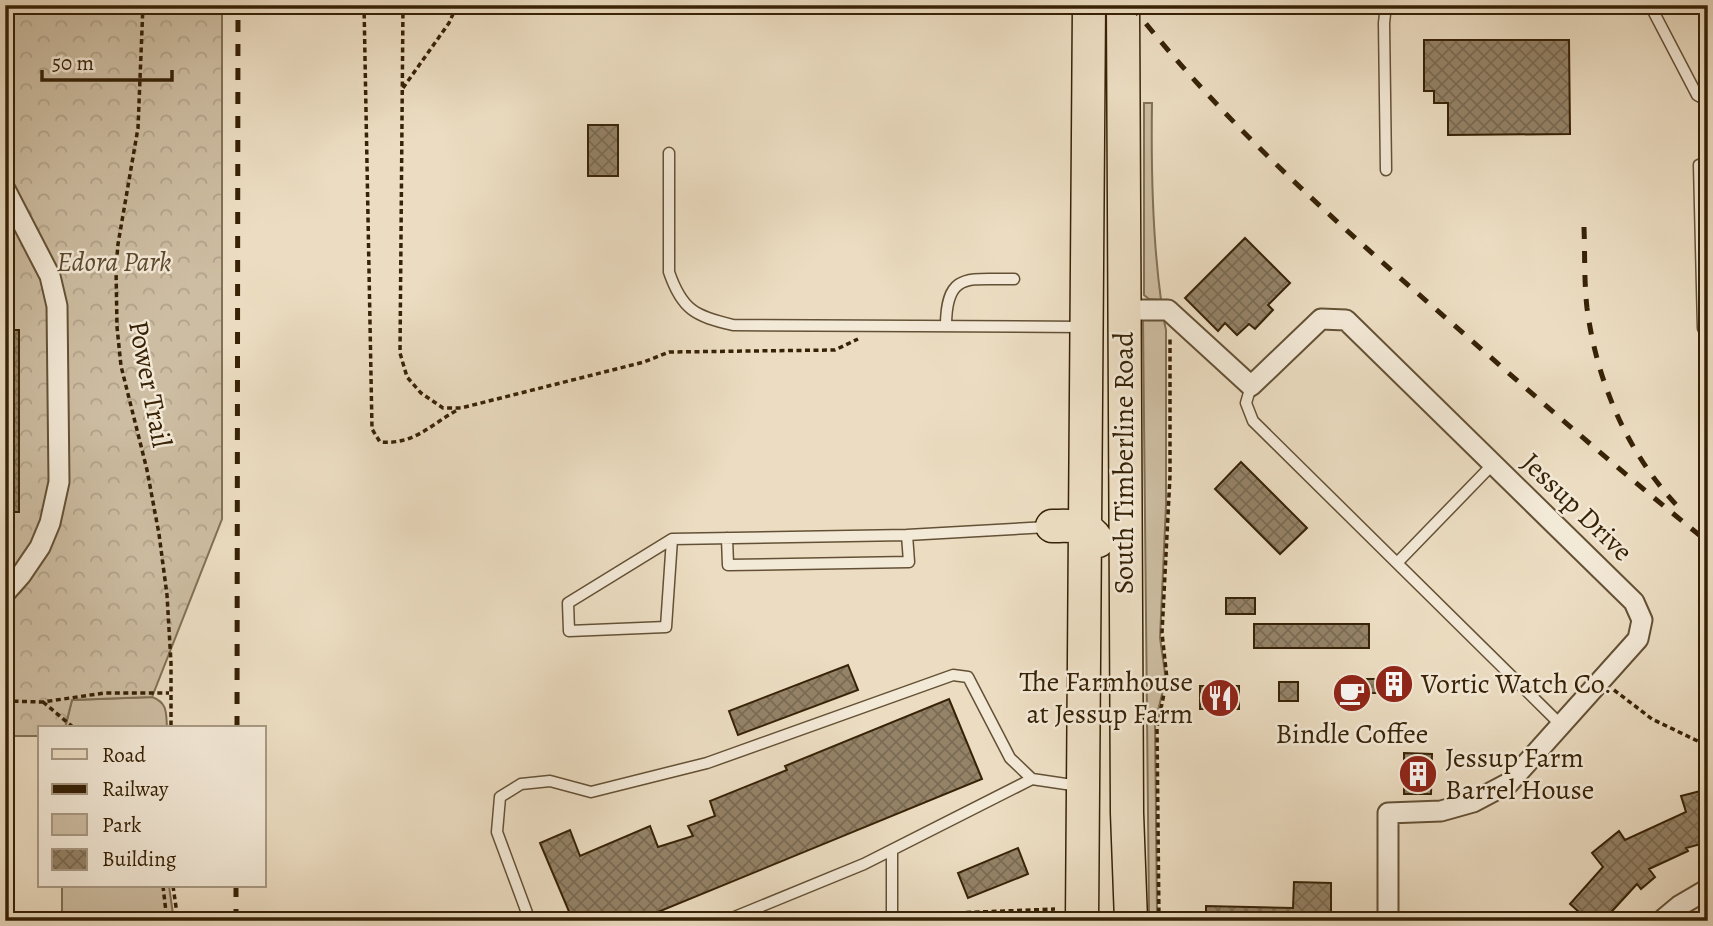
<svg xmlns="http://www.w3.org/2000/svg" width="1713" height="926" font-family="Alegreya,serif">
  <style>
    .green { fill: #cdbda2; stroke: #827054; stroke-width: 2 }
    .forest { fill: url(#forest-crowns); stroke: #827054; stroke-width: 2 }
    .building { fill: url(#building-cross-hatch); stroke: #372206; stroke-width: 2 }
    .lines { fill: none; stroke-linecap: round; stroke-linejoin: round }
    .service-casing { stroke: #645135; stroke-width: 13 }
    .minor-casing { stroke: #645135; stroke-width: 23 }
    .primary-casing { stroke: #372206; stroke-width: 35 }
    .path { stroke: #372206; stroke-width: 3.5; stroke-dasharray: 5 3.5; stroke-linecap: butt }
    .service { stroke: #f3e9d7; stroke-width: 10 }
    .minor { stroke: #f3e9d7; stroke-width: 19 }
    .primary { stroke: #ecddc2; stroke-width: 32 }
    .rail { stroke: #372206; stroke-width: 5; stroke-dasharray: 12 12; stroke-linecap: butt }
    .labels { text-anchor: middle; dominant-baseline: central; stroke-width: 5; stroke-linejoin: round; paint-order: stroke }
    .park-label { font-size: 28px; font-style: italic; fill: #5c492d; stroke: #f3e9d7 }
    .street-label { font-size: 28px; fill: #372206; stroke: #f3e9d7 }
    .poi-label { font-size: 28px; fill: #372206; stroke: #f3e9d7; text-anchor: start }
  </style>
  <defs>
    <pattern id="forest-crowns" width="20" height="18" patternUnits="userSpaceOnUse" patternTransform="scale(1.75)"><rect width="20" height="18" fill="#cdbda2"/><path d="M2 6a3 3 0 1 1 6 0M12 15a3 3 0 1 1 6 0" fill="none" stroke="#b1a28a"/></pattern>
    <pattern id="building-cross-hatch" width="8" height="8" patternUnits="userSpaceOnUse" patternTransform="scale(1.75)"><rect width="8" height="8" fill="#958368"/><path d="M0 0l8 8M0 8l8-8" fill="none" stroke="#7a6b54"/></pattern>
  </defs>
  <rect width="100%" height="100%" fill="#ecddc2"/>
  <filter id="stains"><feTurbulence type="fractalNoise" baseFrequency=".00286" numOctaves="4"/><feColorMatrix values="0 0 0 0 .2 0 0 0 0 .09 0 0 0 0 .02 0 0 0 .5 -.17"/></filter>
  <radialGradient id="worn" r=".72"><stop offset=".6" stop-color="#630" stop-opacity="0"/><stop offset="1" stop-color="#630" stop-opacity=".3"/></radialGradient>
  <path class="green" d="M1144 103H1152C1151 169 1152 234 1161 300L1149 299 1144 295Z
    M1163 316 1166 330V505L1160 638 1165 673 1164 686 1155 723 1157 912H1149L1143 320 1147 317Z
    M152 697C168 703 166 713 167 728H65L72 700Z
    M62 886H169L174 921H62Z"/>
  <path class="forest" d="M5 5H222V519L152 697 72 700 65 728H40V736H5Z"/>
  <path class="building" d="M1424 40H1569L1570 134 1448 135V103H1434V91H1424Z
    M588 125H618V176H588Z
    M1245 238 1290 283 1268 305 1273 310 1255 329 1249 324 1237 335 1225 323 1218 331 1185 298Z
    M5 330H19V512H5Z
    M1241 462 1307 528 1280 554 1215 489Z
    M1226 598H1255V614H1226Z
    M1254 624H1369V648H1254Z
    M848 665 858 690 738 735 729 711Z
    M1386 675H1404L1403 693H1364V707H1339V679H1386Z
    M1279 682H1298V701H1279Z
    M1200 686H1239V709H1200Z
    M949 699 982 779 636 921H573L540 843 570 830 580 856 650 826 658 847 693 836 688 826 715 816 710 801 787 770 785 766Z
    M1404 753 1432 754 1431 794H1404Z
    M1708 789V842L1686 848 1688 851 1649 869 1655 877 1641 889 1637 884 1603 921H1589L1570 904 1603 867 1592 853 1619 831 1625 840 1686 812 1681 796Z
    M1018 848 1028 874 968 898 958 873Z
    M1294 882 1331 883V921H1206V906L1293 908Z"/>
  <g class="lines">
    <g class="service-casing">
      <path id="service" d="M1386 5 1384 23 1386 170
        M1650 5 1697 95 1708 101
        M1705 5 1708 11
        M669 153V272C682 310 695 316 733 325L1084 327
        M1708 161 1699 165 1703 328 1708 337
        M946 326C946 270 970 280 1014 279
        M1251 386 1246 403 1253 421 1561 725
        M727 538 728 565 909 562 907 535
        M672 539 666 627 569 631 568 603 672 539 907 535 1048 527
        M1397 563 1493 464
        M530 921 497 832 500 797 521 784 550 781 591 792 707 763 953 675 968 677 1010 758 1032 779 1079 786
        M725 921 864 864 1032 779
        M892 921V850"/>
    </g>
    <g class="minor-casing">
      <path id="minor" d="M5 189 50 276 57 306 59 482 50 523 40 547 21 575 5 593
        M1123 310H1168L1251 386 1321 319 1346 320 1634 602 1642 620 1638 639 1509 783 1473 802 1441 811 1388 813V921
        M1661 921 1679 906 1708 889"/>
    </g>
    <g class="primary-casing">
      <path id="primary" d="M1123 5 1127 813 1131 921
        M1052 526C1071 526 1087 523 1098 541
        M1082 921 1089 5"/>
    </g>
    <path class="path" d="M143 5 138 128 118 244 116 268 117 327 121 366 147 470 159 534 167 595 171 663V728
      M364 5 372 429 380 442C415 445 431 424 459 409
      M403 5 400 353 407 377 421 393 443 408H461L644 362 669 352 835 350 858 339
      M403 88 449 23 457 5
      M1614 690 1652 719 1708 746
      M5 701 43 702 104 693H169
      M43 702 74 728
      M163 886 167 921
      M173 886 178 921
      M917 921 929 914 1055 909
      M1159 921 1157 728 1167 679 1162 633 1170 476V337"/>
    <use href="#service" class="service"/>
    <use href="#minor" class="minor"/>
    <use href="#primary" class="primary"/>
    <path class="rail" d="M1131 5C1225 125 1340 226 1454 325 1538 399 1621 472 1708 542
      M1584 227C1585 254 1584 281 1587 308 1597 384 1629 457 1683 512
      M237 728 238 5
      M236 921V886"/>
  </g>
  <defs>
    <g id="building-disc" transform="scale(2.0125)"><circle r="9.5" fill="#8f2418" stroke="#f3e9d7"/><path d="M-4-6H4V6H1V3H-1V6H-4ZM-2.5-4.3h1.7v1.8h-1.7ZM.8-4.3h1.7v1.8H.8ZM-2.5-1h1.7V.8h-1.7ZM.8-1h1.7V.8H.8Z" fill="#fff"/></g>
    <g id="cafe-disc" transform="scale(2.0125)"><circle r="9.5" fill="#8f2418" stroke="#f3e9d7"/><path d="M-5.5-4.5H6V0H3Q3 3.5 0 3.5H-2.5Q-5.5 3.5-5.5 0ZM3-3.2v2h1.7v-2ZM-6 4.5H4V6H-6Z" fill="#fff"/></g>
    <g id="restaurant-disc" transform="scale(2.0125)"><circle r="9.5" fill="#8f2418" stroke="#f3e9d7"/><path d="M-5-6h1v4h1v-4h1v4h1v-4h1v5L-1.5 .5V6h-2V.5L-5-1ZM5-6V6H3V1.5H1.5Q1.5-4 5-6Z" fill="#fff"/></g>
  </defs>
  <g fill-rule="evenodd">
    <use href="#building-disc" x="1394" y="684"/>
    <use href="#cafe-disc" x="1352" y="693"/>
    <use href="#restaurant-disc" x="1220" y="698"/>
    <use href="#building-disc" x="1418" y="774"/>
  </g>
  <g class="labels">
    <g class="park-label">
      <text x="114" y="262">Edora Park</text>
    </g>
    <g class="street-label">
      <text transform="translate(150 384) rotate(79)">Power Trail</text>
      <text transform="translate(1124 463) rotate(-90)">South Timberline Road</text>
      <text transform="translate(1577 507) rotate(44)">Jessup Drive</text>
    </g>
    <g class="poi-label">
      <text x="1193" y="682" text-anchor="end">The Farmhouse<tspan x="1193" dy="32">at Jessup Farm</tspan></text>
      <text x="1421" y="684">Vortic Watch Co.</text>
      <text x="1352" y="734" text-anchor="middle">Bindle Coffee</text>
      <text x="1445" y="758">Jessup Farm<tspan x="1445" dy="32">Barrel House</tspan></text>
    </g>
  </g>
  <rect width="1713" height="926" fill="none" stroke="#ecddc2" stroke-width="28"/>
  <rect x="7" y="7" width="1699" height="912" fill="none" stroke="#372206" stroke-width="3.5"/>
  <rect x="14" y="14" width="1685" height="898" fill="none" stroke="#372206" stroke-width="2"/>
  <rect x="38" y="726" width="228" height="161" fill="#f3e9d7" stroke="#a89983" stroke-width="2"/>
  <rect x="52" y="749" width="35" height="10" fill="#ecddc2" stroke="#a89983" stroke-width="2"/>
  <text x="102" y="762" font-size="21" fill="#372206">Road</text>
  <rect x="52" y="784" width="35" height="10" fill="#372206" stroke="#a89983" stroke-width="2"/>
  <text x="102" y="796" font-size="21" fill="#372206">Railway</text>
  <rect x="52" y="814" width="35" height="21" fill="#cdbda2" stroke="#a89983" stroke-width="2"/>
  <text x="102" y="832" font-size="21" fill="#372206">Park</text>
  <rect x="52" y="849" width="35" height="21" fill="url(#building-cross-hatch)" stroke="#a89983" stroke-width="2"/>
  <text x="102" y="866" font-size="21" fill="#372206">Building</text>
  <path d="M42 70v10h130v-10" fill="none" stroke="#372206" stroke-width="3.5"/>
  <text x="52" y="70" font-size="21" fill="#372206" stroke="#f3e9d7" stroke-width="5" paint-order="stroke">50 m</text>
  <rect width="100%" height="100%" filter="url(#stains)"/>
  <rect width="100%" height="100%" fill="url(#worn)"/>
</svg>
